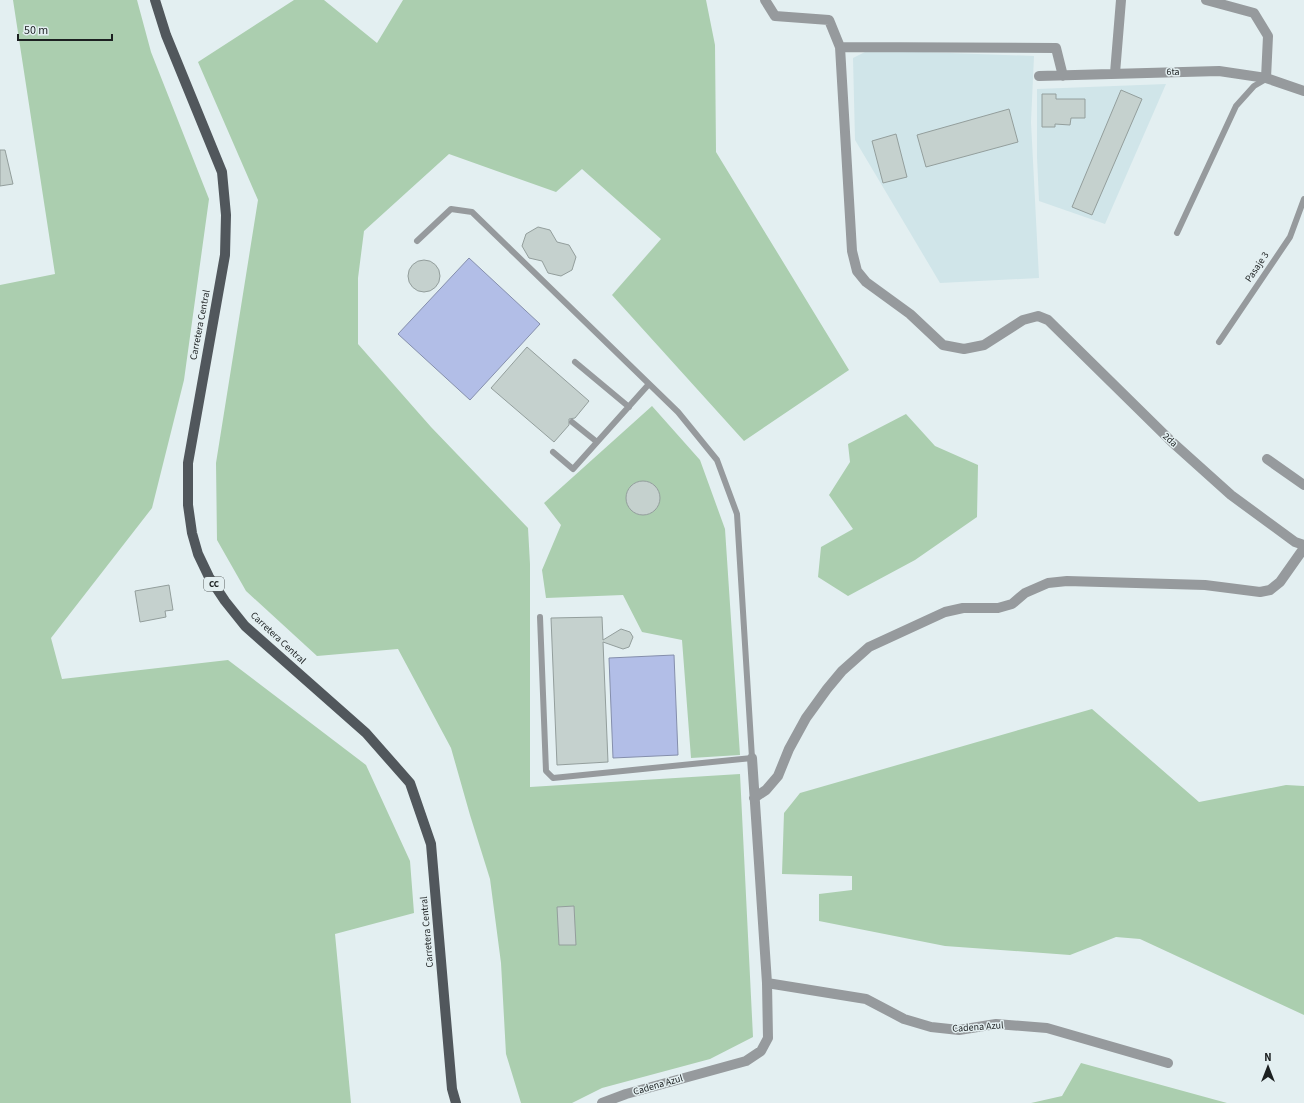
<svg xmlns="http://www.w3.org/2000/svg" width="1304" height="1103" font-family="'Source Sans 3',sans-serif">
  <style>
    .built { fill: #d0e5e9 }
    .green { fill: #abceaf }
    .water { fill: #b2bee7; stroke: #858fac }
    .building { fill: #c5d1ce; stroke: #939e9c }
    .lines { fill: none; stroke-linecap: round; stroke-linejoin: round }
    .service { stroke: #969a9d; stroke-width: 6 }
    .minor { stroke: #969a9d; stroke-width: 10 }
    .primary { stroke: #51575c; stroke-width: 10 }
    .labels { text-anchor: middle; dominant-baseline: central; stroke-width: 3; stroke-linejoin: round; paint-order: stroke }
    .shield { fill: #e3eff1; stroke: #585e5f; stroke-width: 1 }
    .shield-label { font-size: 9px; font-weight: bold; fill: #1c2021 }
    .street-label { font-size: 10px; fill: #1c2021; stroke: #e3eff1 }
  </style>
  <rect width="100%" height="100%" fill="#e3eff1"/>
  <path class="built" d="M869 50 1034 56 1031 122 1039 278 940 283 855 140 853 58Z
    M1166 84 1105 224 1039 201 1037 157V89Z"/>
  <path class="green" d="M13 0H137L151 52 209 199 184 380 152 508 51 638 62 679 228 660 366 765 410 861 414 913 335 934 351 1103H0V285L55 274Z
    M294 0H324L377 43 403 0H706L715 45 716 152 849 370 744 441 612 295 661 239 582 169 556 192 449 154 364 231 358 278V344L431 427 528 528 530 564V787L740 774 753 1037 710 1059 602 1088 572 1103H521L506 1054 501 963 490 879 470 815 451 748 398 649 317 656 246 591 217 540 216 463 258 200 198 62Z
    M652 406 700 460 725 529 740 755 691 758 682 640 642 632 623 595 546 598 542 570 561 525 544 503Z
    M906 414 935 446 978 465 977 517 915 560 848 596 818 577 821 547 853 529 829 495 850 462 848 444Z
    M1092 709 1199 802 1286 785 1304 786V1015L1140 939 1116 937 1070 955 945 946 819 921V894L852 890V876L782 874 784 813 800 793Z
    M1081 1063 1227 1103H1031L1062 1096Z"/>
  <path class="water" d="M469 258 540 324 470 400 398 334Z
    M674 655 678 755 613 758 609 658Z"/>
  <path class="building" d="M1121 90 1142 99 1092 215 1072 207Z
    M1042 94H1056V99H1085V118H1071L1070 125 1055 124V127H1042Z
    M1009 109 1018 142 926 167 917 135Z
    M896 134 907 177 883 183 872 141Z
    M0 150H5L13 184 0 186Z
    M538 227 550 230 557 242 569 245 576 257 572 270 561 276 548 273 542 261 529 258 522 246 526 234Z
    M408 276a16 16 0 1 1 32 0a16 16 0 1 1-32 0Z
    M527 347 589 401 575 418 569 419V425L554 442 491 388Z
    M626 498a17 17 0 1 1 34 0a17 17 0 1 1-34 0Z
    M169 585 173 610 165 611 166 617 140 622 135 591Z
    M602 617 603 640 621 629 630 632 633 637 629 647 623 649 603 642 608 762 557 765 551 618Z
    M574 906 576 945H559L557 907Z"/>
  <g class="lines">
    <path class="service" d="M1177 233 1236 106 1254 86 1266 79
      M417 241 451 209 472 212 678 412 717 460 737 514 752 758 553 778 546 771 540 617
      M1219 342 1290 237 1304 199
      M575 362 629 407
      M572 422 597 442
      M553 452 573 469 649 384"/>
    <path class="minor" d="M765 0 775 16 829 20 840 47 852 251 857 271 866 282 910 314 943 345 964 349 984 345 1023 320 1038 316 1048 320 1172 442 1231 495 1295 542 1304 545
      M1206 0 1254 13 1268 36 1266 78
      M840 47 1056 48 1063 76
      M1115 73 1121 0
      M1039 76 1219 71 1266 78 1304 91
      M1267 459 1304 485
      M754 798 766 790 778 776 789 749 806 718 827 689 842 671 869 647 945 612 963 608H998L1012 604 1025 593 1048 583 1067 581 1205 585 1260 592 1270 590 1280 582 1304 548
      M767 983 866 999 904 1019 931 1027 959 1030 996 1024 1047 1028 1168 1063
      M602 1103 626 1094 746 1061 761 1051 768 1038 767 983 752 758"/>
    <path class="primary" d="M155 0 166 35 222 172 226 215 225 255 188 463V505L192 533 198 554 209 577 225 601 245 626 366 733 410 783 431 844 452 1089 456 1103"/>
  </g>
  <g class="labels">
    <rect class="shield" x="204" y="577" width="20" height="14" rx="3"/>
    <g class="shield-label">
      <text x="214" y="584">CC</text>
    </g>
    <g class="street-label">
      <text transform="translate(1173 72) rotate(-1)">6ta</text>
      <text transform="translate(1257 267) rotate(-56)">Pasaje 3</text>
      <text transform="translate(200 325) rotate(-79)">Carretera Central</text>
      <text transform="translate(1170 440) rotate(43)">2da</text>
      <text transform="translate(278 638) rotate(43)">Carretera Central</text>
      <text transform="translate(427 932) rotate(-95)">Carretera Central</text>
      <text transform="translate(978 1027) rotate(-4)">Cadena Azul</text>
      <text transform="translate(658 1085) rotate(-16)">Cadena Azul</text>
    </g>
  </g>
  <g transform="translate(1268 1067)" stroke="#e3eff1" stroke-width="3" paint-order="stroke">
  <path d="M0-3L7 15L0 10L-7 15Z" fill="#1c2021"/>
  <text y="-6" font-size="11" font-weight="bold" text-anchor="middle" fill="#1c2021">N</text>
  </g>
  <path d="M18 34v6h94v-6" fill="none" stroke="#1c2021" stroke-width="2"/>
  <text x="24" y="34" font-size="12" fill="#1c2021" stroke="#e3eff1" stroke-width="3" paint-order="stroke">50 m</text>
</svg>
